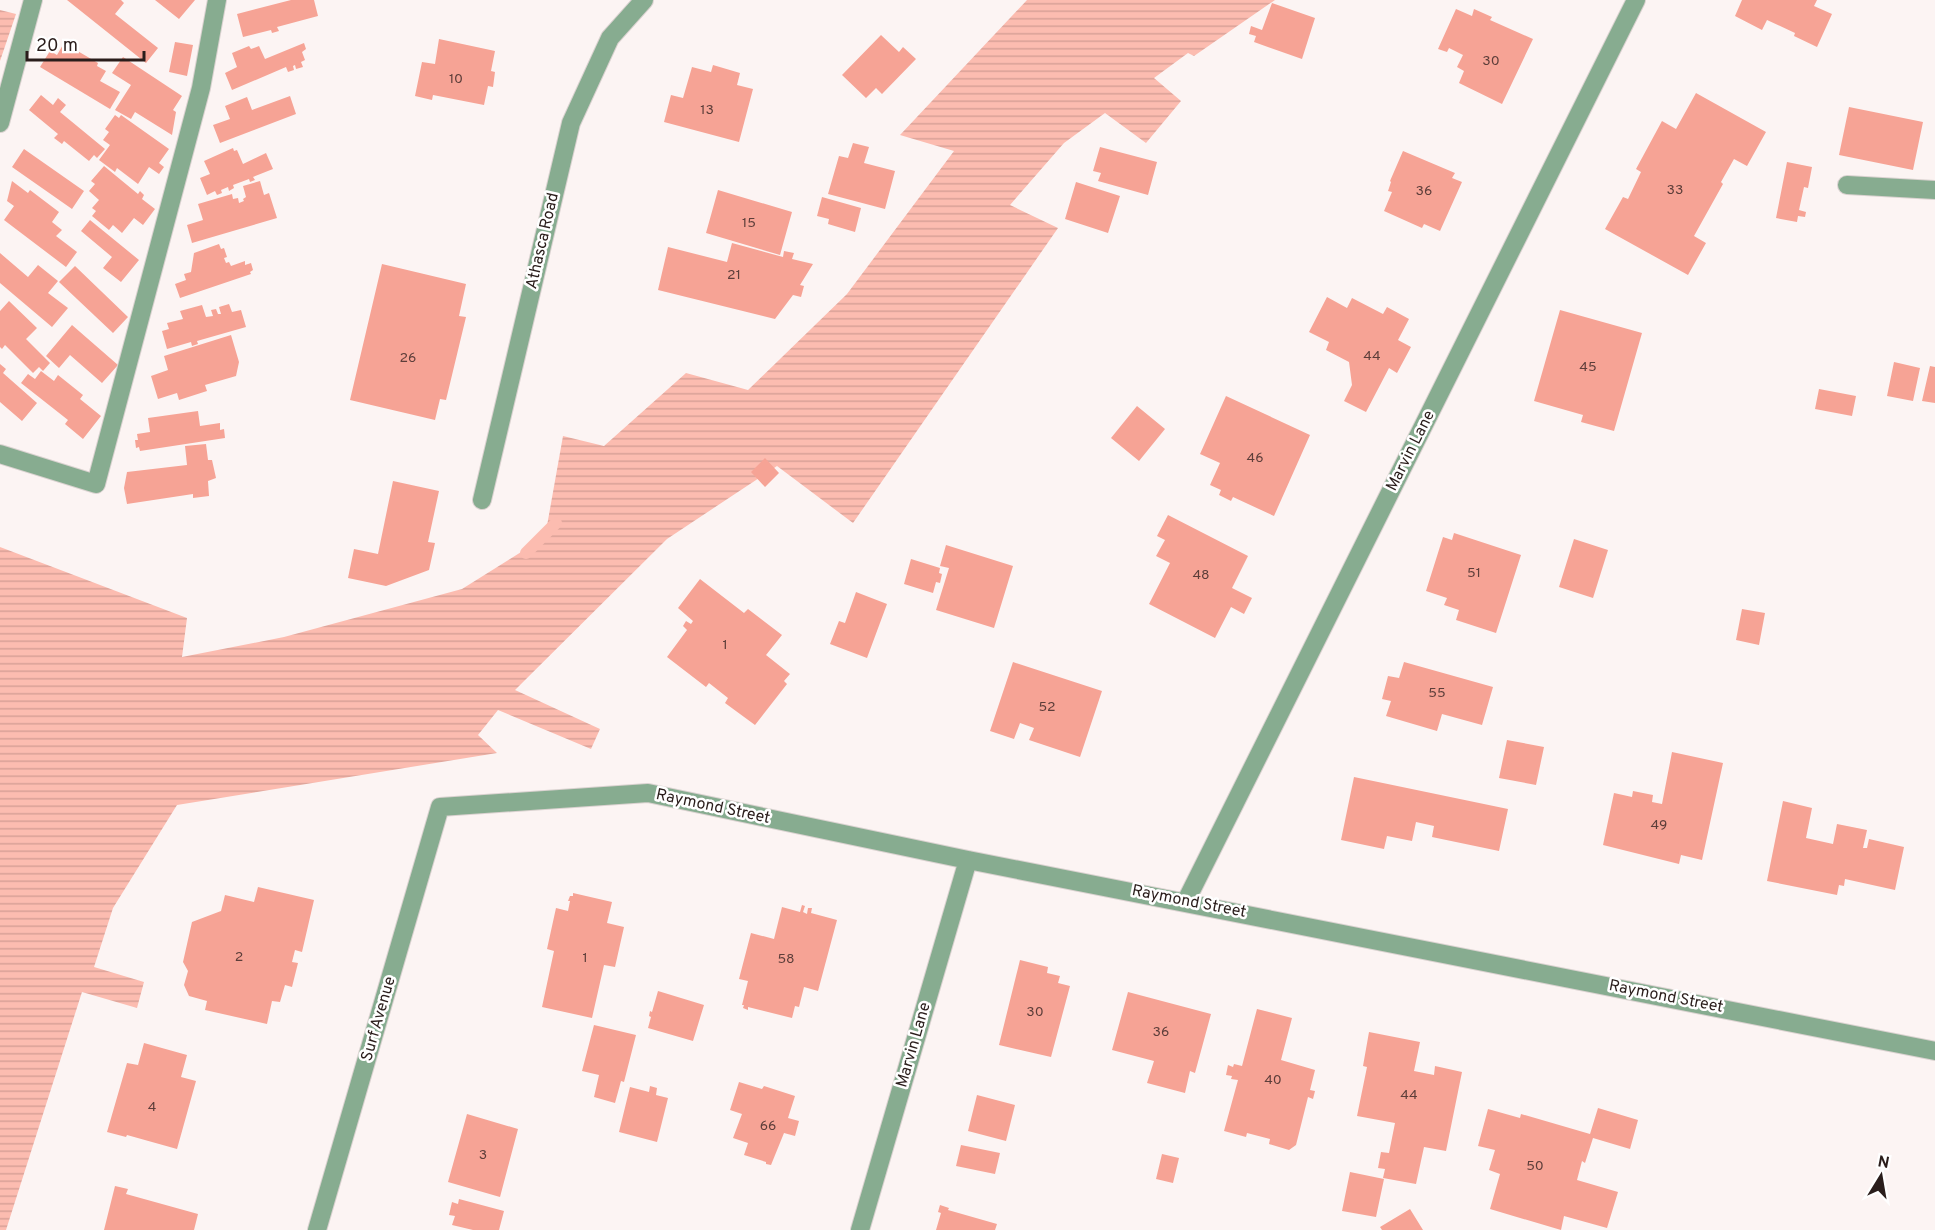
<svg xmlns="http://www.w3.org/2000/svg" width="1935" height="1230" font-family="Overpass,sans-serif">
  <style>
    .water { fill: url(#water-rules) }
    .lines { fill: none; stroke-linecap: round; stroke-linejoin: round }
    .stream { stroke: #fcbcb0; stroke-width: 12 }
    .building { fill: #f6a395 }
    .minor-casing { stroke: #dad2d0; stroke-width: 20 }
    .minor { stroke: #87ac90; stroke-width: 18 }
    .labels { text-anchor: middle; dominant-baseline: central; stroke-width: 5; stroke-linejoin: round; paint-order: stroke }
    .number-label { font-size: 14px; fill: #5d3e3a }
    .street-label { font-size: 16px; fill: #2a1d1b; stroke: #fff }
  </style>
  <defs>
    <pattern id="water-rules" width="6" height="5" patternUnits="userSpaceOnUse" patternTransform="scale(1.5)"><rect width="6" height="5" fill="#fcbcb0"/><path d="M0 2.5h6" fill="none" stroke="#d8a197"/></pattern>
  </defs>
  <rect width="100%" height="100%" fill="#fcf4f3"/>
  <path class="water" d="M1027 0H1275L1194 56 1188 53 1154 78 1181 101 1146 143 1105 113 1064 143 1010 205 1058 228 853 523 777 466 667 539 515 690 600 729 591 749 498 710 478 735 497 753 177 805 113 908 94 967 144 982 137 1008 82 992 6 1230H0V547L187 618 182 657 284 637 462 589 545 537 563 436 604 446 686 373 748 390 847 294 954 151 900 135Z
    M0 10 16 14 0 61Z"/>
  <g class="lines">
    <path class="stream" d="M526 553 556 523"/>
  </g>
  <path class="building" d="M67 0H121L124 3 115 14 158 48 146 63Z
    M155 0H195L179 19Z
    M291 0H314L318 16 277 27 279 31 272 33 271 30 243 37 237 14Z
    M1742 0H1817L1814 6 1832 14 1817 47 1794 36 1795 33 1767 20 1762 30 1735 16Z
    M1272 3 1315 18 1302 59 1254 42 1256 36 1249 34 1251 26 1262 30Z
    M1456 9 1472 16 1474 9 1492 17 1490 20 1533 39 1502 104 1459 83 1464 71 1457 67 1463 55 1449 48 1447 52 1438 49Z
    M881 35 899 52 903 47 916 59 882 94 876 88 866 98 842 75Z
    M439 39 495 51 491 71 495 72 493 87 488 86 484 105 433 95 432 100 415 96 422 62 435 64Z
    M175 42 193 45 187 76 169 72Z
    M64 43 98 63 97 66 106 71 100 81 120 92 110 109 40 67 50 51 57 55Z
    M304 43 306 49 302 52 305 60 301 62 303 67 296 69 295 65 293 66 294 70 288 72 286 67 232 90 225 73 237 67 232 53 249 46 251 49 259 46 265 59Z
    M123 57 182 96 173 110 176 112 172 135 135 112 131 119 115 110 131 85 112 73Z
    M713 65 740 73 737 85 753 89 739 142 664 122 671 95 683 98 692 67 711 72Z
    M1696 93 1766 132 1747 166 1734 159 1721 182 1723 184 1694 236 1706 243 1688 275 1605 229 1623 197 1628 199 1641 172 1636 169 1662 121 1676 129Z
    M41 95 53 105 58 98 66 105 60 112 105 149 97 158 94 155 89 161 64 141 62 144 54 138 58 134 29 110Z
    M290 96 296 114 220 143 213 125 230 119 225 106 247 97 252 110Z
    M1849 107 1923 122 1913 170 1839 155Z
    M115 115 119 118 121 115 169 149 159 163 164 167 159 174 149 167 138 184 117 168 115 172 99 160 110 145 103 140 109 132 105 129Z
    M853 143 869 147 864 163 895 171 885 209 828 194 839 156 848 158Z
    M1100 147 1157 162 1148 195 1098 181 1101 173 1093 171Z
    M233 148 234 151 237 150 243 164 266 153 273 169 253 177 255 180 250 182 249 179 233 185 234 188 229 191 228 187 221 190 222 193 217 195 215 191 207 195 200 178 210 174 204 161Z
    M24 149 84 191 72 209 12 167Z
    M1403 151 1455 173 1452 178 1462 182 1440 231 1424 224 1422 228 1384 211 1392 192 1388 191 1391 182 1390 181Z
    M1787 162 1812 167 1808 188 1804 187 1799 210 1806 212 1805 217 1798 216 1797 222 1776 218Z
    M104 166 138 194 140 191 144 195 142 199 155 209 143 225 134 218 122 233 113 225 109 230 92 216 96 211 92 208 99 200 89 191 95 184 91 181Z
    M12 181 28 193 30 190 59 212 52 222 62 230 56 236 77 252 66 267 4 220 14 206 7 201Z
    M260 181 264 195 269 193 277 218 192 243 187 225 203 220 198 204 232 194 233 199 238 198 239 203 244 201 243 199 246 197 243 186Z
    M1076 182 1120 196 1108 233 1065 219Z
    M718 190 792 212 780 255 706 233Z
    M822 197 861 208 855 232 828 224 829 219 817 216Z
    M90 220 139 260 121 282 103 268 112 257 81 231Z
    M732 243 783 257 784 251 794 253 792 259 813 264 800 285 804 286 801 297 793 295 775 319 658 290 668 247 727 262Z
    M219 244 221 249 224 248 227 257 224 258 226 263 229 262 231 266 245 261V265L251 263 253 270 250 272 251 274 180 298 175 284 186 280 184 274 191 272 194 253Z
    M0 253 28 277 38 265 58 281 48 293 68 308 52 327 0 283Z
    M382 264 466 284 459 316 466 317 446 400 440 399 435 420 350 400Z
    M75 266 128 317 113 333 59 282Z
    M1327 297 1347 308 1352 298 1383 314 1387 307 1409 319 1398 340 1411 347 1397 373 1389 368 1366 412 1344 401 1352 385 1349 362 1326 350 1329 342 1309 332Z
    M9 301 37 328 26 339 50 363 43 371 39 367 33 373 5 345 2 349 0 347V311Z
    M229 304 232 312 241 310 246 327 197 341 198 344 192 346 191 342 167 349 162 331 169 329 167 323 183 319 180 311 202 305 206 317 213 316 211 310 216 309 218 314H221L219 307Z
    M1560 310 1642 333 1614 431 1581 422 1583 415 1534 401Z
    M72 325 118 365 102 383 70 355 59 368 46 356Z
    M231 335 239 362 236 376 205 385 207 391 179 400 177 393 158 399 151 376 168 370 164 356Z
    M1894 362 1920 368 1913 401 1887 396Z
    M0 364 6 369 3 373 37 403 22 421 0 402Z
    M1930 366 1935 367V403L1922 401Z
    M41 371 54 381 58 375 83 395 80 399 101 416 83 439 65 424 68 420 21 383 28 374 35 379Z
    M1819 389 1856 396 1852 416 1815 409Z
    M1226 396 1310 435 1274 516 1233 497 1231 501 1219 495 1221 490 1210 485 1220 463 1200 454Z
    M1137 406 1165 429 1139 461 1111 438Z
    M198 411 200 426 220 423V430L224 429 225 438 140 451 139 447 136 448 135 440H138L137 434 150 432 148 418Z
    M206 444 208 460H212L216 478 208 481 209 496 193 498V494L127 504 124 488 127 472 187 465 185 446Z
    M765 458 779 473 765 487 751 472Z
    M393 481 439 491 428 542 435 543 429 570 386 586 348 578 354 549 378 554Z
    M1168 515 1248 556 1232 588 1252 598 1244 614 1231 607 1215 638 1149 604 1170 563 1156 556 1165 540 1157 536Z
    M1454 533 1521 555 1496 633 1456 620 1459 610 1444 605 1447 598 1426 591 1443 537 1452 540Z
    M1574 539 1608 550 1593 598 1559 587Z
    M946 545 1013 566 994 628 936 610 949 568 940 566Z
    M911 559 940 568 939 573 942 574 940 583 936 582 933 593 904 584Z
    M700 579 744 613 748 609 782 635 766 655 790 674 784 681 787 684 755 725 725 703 728 698 709 683 706 687 667 657 687 630 683 626 686 621 691 624 693 621 678 608Z
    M856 592 887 604 867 658 830 644 839 621 845 623Z
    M1742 609 1765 613 1759 645 1736 640Z
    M1013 662 1102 691 1080 757 1029 740 1034 728 1020 723 1014 739 990 731Z
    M1404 662 1493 687 1482 725 1442 714 1437 731 1386 716 1391 701 1382 699 1388 676 1399 678Z
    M1507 740 1544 747 1536 785 1499 778Z
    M1672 752 1723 763 1702 860 1681 855 1679 864 1603 845 1614 793 1632 797 1633 791 1653 795 1652 802 1662 804Z
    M1354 777 1508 809 1499 851 1432 837 1434 826 1416 822 1412 841 1387 836 1384 849 1341 840Z
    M1783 801 1812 808 1806 838 1833 844 1837 824 1867 830 1863 848H1867L1869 839 1904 847 1895 890 1845 879 1844 886 1839 885 1837 895 1767 881Z
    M258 887 314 900 302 952 295 950 292 962 298 963 292 987 285 985 280 1002 272 1001 267 1024 205 1010 207 1001 189 996 184 985 188 971 183 962 192 922 221 911 225 895 254 902Z
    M573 893 612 902 607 923 624 927 615 967 604 965 592 1018 542 1007 554 951 547 949 556 908 568 911 570 901H568L570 896H573Z
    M802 905 805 906 803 912 807 914 808 908H812L811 913 837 920 818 991 804 987 799 1007 795 1006 792 1018 748 1007V1010L743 1008 744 1005H742L748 981 739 979 751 933 774 939 782 907 800 912Z
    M1020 960 1048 967 1047 973 1060 976 1058 983 1070 986 1051 1057 999 1045Z
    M658 991 704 1005 693 1041 648 1028 651 1017 649 1016 650 1011 652 1012Z
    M1128 992 1211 1014 1195 1073 1190 1071 1185 1093 1147 1083 1154 1061 1112 1050Z
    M1257 1009 1292 1018 1281 1060 1315 1070 1310 1090 1315 1091 1313 1099 1308 1097 1296 1145 1289 1150 1269 1144 1270 1139 1247 1133 1246 1137 1224 1131 1238 1080 1231 1079 1232 1076 1226 1075 1228 1065 1233 1067 1234 1064 1242 1066Z
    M594 1025 636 1035 624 1082 621 1081 615 1103 594 1097 599 1075 582 1071Z
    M1369 1032 1420 1042 1414 1071 1434 1075 1435 1066 1462 1072 1446 1151 1424 1147 1416 1184 1383 1178 1385 1169 1378 1168 1381 1152 1389 1153 1395 1123 1357 1116 1367 1067 1363 1066Z
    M144 1043 187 1055 181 1077 196 1081 177 1149 127 1135 126 1137 107 1132 127 1063 138 1065Z
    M739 1082 762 1089 764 1086 795 1096 788 1118 799 1121 795 1136 784 1133 771 1165 766 1164V1162L744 1155 748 1143 733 1138 742 1114 730 1110Z
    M650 1086 657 1088 656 1095 668 1098 657 1142 619 1132 630 1087 649 1092Z
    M977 1095 1015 1105 1006 1141 968 1131Z
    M1598 1108 1638 1120 1630 1149 1593 1138 1585 1163 1582 1161 1577 1180 1618 1192 1607 1228 1564 1216 1561 1230 1490 1209 1500 1174 1489 1170 1495 1150 1478 1146 1488 1109 1520 1118 1521 1114 1590 1134Z
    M467 1114 518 1129 500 1197 448 1182Z
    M961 1145 1000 1153 995 1174 956 1166Z
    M1162 1154 1179 1158 1173 1183 1156 1179Z
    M1350 1172 1384 1179 1376 1217 1342 1211Z
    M115 1186 128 1189 126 1194 198 1214 194 1230H104Z
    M459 1199 504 1211 499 1230H473L452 1225 455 1216 449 1215 452 1202 458 1204Z
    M940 1205 949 1208 948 1210 997 1224 995 1230H936L941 1213 938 1212Z
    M1410 1209 1423 1230H1382L1380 1227Z"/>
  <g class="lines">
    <g class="minor-casing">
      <path id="minor" d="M0 123 33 0
        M1847 185 1935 190
        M0 454 96 484 201 88 217 0
        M482 500 571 123 610 38 644 0
        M1186 901 1636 0
        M317 1230 440 807 648 793 968 860 1935 1051
        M860 1230 968 860"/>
    </g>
    <use href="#minor" class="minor"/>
  </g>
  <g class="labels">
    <g class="number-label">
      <text x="1491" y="61">30</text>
      <text x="456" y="79">10</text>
      <text x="707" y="110">13</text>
      <text x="1675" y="190">33</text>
      <text x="1424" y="191">36</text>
      <text x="749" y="223">15</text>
      <text x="734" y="275">21</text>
      <text x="1372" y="356">44</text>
      <text x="408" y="358">26</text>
      <text x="1588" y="367">45</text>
      <text x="1255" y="458">46</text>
      <text x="1474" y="573">51</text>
      <text x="1201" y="575">48</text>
      <text x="725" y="645">1</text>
      <text x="1437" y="693">55</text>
      <text x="1047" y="707">52</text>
      <text x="1659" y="825">49</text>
      <text x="239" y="957">2</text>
      <text x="585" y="958">1</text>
      <text x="786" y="959">58</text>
      <text x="1035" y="1012">30</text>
      <text x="1161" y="1032">36</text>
      <text x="1273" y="1080">40</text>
      <text x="1409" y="1095">44</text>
      <text x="152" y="1107">4</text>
      <text x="768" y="1126">66</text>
      <text x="483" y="1155">3</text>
      <text x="1535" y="1166">50</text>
    </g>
    <g class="street-label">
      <text transform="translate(543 241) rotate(-77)">Athasca Road</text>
      <text transform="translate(1411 451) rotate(-63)">Marvin Lane</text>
      <text transform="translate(713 807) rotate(12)">Raymond Street</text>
      <text transform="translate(1189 902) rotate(11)">Raymond Street</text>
      <text transform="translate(1666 997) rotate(11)">Raymond Street</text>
      <text transform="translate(379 1019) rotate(-74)">Surf Avenue</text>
      <text transform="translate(914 1045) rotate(-74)">Marvin Lane</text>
    </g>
  </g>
  <g transform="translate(1881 1176) rotate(11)" stroke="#ffffff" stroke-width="4.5" paint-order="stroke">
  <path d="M0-4.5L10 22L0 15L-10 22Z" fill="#2a1d1b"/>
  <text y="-9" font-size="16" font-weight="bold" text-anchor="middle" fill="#2a1d1b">N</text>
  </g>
  <path d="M27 51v9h117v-9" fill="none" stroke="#2a1d1b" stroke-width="3"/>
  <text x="36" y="51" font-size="18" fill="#2a1d1b" stroke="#ffffff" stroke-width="4.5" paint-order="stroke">20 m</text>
</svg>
